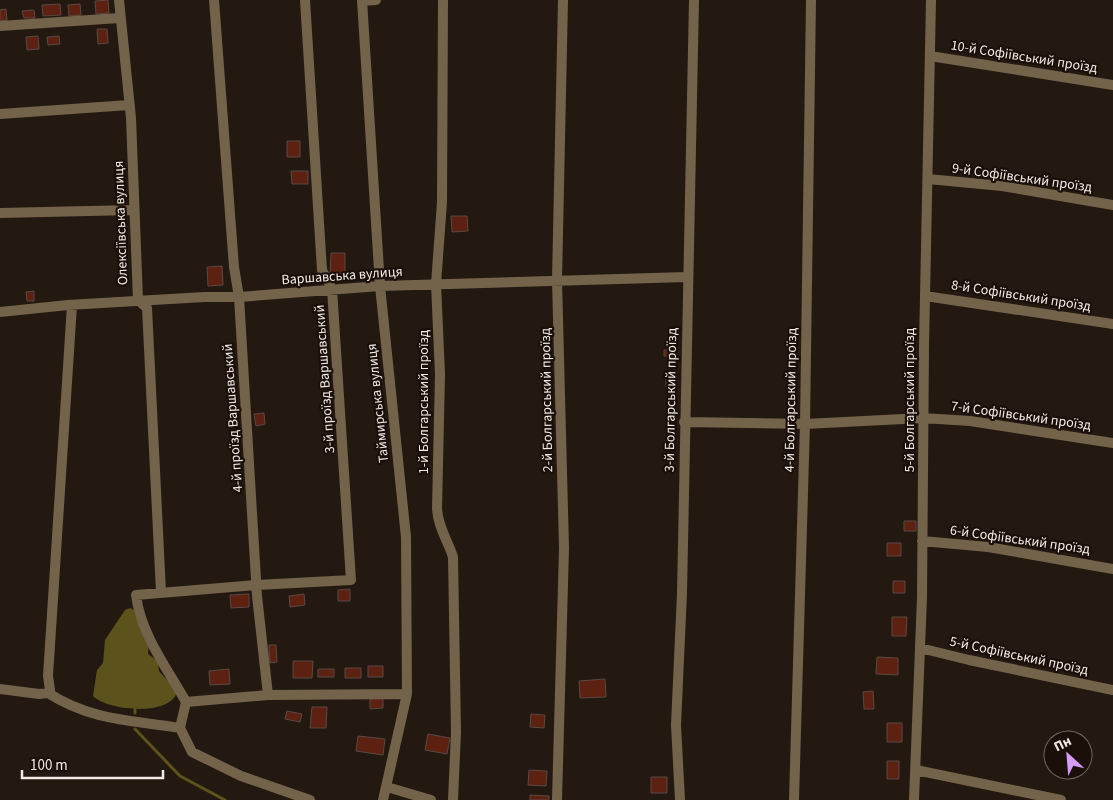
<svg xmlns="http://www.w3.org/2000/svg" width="1113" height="800" font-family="'Source Sans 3',sans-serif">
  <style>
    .water { fill: #5c521c }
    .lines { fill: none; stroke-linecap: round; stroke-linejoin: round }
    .stream { stroke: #5c521c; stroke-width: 3 }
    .building { fill: #5d2111; stroke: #594944 }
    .minor { stroke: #73634b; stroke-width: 10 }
    .labels { text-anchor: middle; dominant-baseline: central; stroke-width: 4.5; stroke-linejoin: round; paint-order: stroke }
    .street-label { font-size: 14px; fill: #f2eae5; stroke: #1b1009 }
  </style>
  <rect width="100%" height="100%" fill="#241911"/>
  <path class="water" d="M130 608 137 611 149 645 148 654 158 661 159 671 177 691C172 717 108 711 93 696L97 670 103 663 105 640 125 610Z"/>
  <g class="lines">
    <path class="stream" d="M135 708V713
      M135 729 180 776 225 800"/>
  </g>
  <path class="building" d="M108 0 109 13 96 14 95 1Z
    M60 4 61 15 43 16 42 5Z
    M80 4 81 15 69 16 68 5Z
    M6 9 7 20 0 21V10Z
    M34 10 35 18H24L22 11Z
    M97 29H107L108 43 98 44Z
    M38 36 39 49 27 50 26 37Z
    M59 36 60 44 48 45 47 37Z
    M287 141H300V157H287Z
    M291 171H308V184H292Z
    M451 216H467L468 231 452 232Z
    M331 253H345V275H330Z
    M222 266 223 285 208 286 207 267Z
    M34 291V301H27L26 292Z
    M664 350H673V356H664Z
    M666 378H673L676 387H666Z
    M264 413 265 424 256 426 254 414Z
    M904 521H916V531H904Z
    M887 543H901V556H887Z
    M893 581H905V593H893Z
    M350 589V601H338V590Z
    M249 594V607L231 608 230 595Z
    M304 594 305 605 290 607 289 596Z
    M892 617H907L906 636H892Z
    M269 645H276L277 662 270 663Z
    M877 657 898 658V675L876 674Z
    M293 661H313L312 678H293Z
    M368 666H383V677H368Z
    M345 668H361V678H345Z
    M229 669 230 684 210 685 209 671Z
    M318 669H334V677H318Z
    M605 679 606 697 580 698 579 681Z
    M873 691 874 709H864L863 692Z
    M383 698V708L370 709V699Z
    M312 707H327L326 728H310Z
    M287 711 302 714 300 722 285 719Z
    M531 714 545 715 544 728 530 727Z
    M887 723H902V742H887Z
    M428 734 450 738 447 754 425 750Z
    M358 736 385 739 383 755 356 751Z
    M887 761H899V779H887Z
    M529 770 547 771 546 786 528 785Z
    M651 777H667V793H651Z
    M530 795 549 796V800H530Z"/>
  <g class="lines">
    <path class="minor" d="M119 0 131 118 138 300 147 308 161 592
      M214 0 234 267 239 297 257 596 268 695 407 694
      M305 0 322 270 332 289 351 580 257 585 136 595C141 635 167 668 186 702L180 728 192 752 241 776 310 800
      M362 0 380 286 406 537 407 694 383 800
      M443 0 442 202 436 284 440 374 437 509C438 527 448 541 453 557L456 732 453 800
      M362 1 376 0
      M0 26 119 18
      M930 56 1113 85
      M0 114 129 105
      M928 179 1002 186 1113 205
      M0 213 133 210
      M925 296 1113 324
      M0 312 68 305 204 297H239L380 286 687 277
      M684 422 805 424 923 418 970 421 1113 443
      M922 541 988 547 1113 569
      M920 648 969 660 1113 690
      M0 689 39 694 48 693 50 690 48 676 72 305
      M48 693C92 721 131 720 180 728
      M186 702 268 695
      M916 770 1061 800
      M387 787 431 800
      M557 800 564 548 557 280 563 0
      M680 800 676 725 682 593 694 0
      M794 800 805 424 811 0
      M914 800 922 597 924 347 931 0"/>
  </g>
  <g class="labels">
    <g class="street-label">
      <text transform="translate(1024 57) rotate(9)">10-й Софіївський проїзд</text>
      <text transform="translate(1022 178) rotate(8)">9-й Софіївський проїзд</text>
      <text transform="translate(121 223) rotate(-92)">Олексіївська вулиця</text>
      <text transform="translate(342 276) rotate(-4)">Варшавська вулиця</text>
      <text transform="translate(1021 296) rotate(9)">8-й Софіївський проїзд</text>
      <text transform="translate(325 379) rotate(-94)">3-й проїзд Варшавський</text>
      <text transform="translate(547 400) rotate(-91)">2-й Болгарський проїзд</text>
      <text transform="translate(671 400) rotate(-89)">3-й Болгарський проїзд</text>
      <text transform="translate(791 400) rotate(-89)">4-й Болгарський проїзд</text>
      <text transform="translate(910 400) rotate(-90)">5-й Болгарський проїзд</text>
      <text transform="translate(424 402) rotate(-90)">1-й Болгарський проїзд</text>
      <text transform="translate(378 403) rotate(-96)">Таймирська вулиця</text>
      <text transform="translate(1021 416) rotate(8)">7-й Софіївський проїзд</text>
      <text transform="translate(233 418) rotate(-94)">4-й проїзд Варшавський</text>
      <text transform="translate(1020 540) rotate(8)">6-й Софіївський проїзд</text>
      <text transform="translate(1019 656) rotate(12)">5-й Софіївський проїзд</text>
    </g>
  </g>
  <g transform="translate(1068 755) rotate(334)"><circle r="24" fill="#1b1009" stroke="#716761"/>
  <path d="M0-4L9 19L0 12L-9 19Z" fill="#d49cfb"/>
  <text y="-8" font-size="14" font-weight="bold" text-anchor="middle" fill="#f2eae5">Пн</text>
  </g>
  <path d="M22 770v8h141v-8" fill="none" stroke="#f2eae5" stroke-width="2.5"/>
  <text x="30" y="770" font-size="15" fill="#f2eae5" stroke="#1b1009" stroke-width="4" paint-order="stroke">100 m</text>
</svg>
